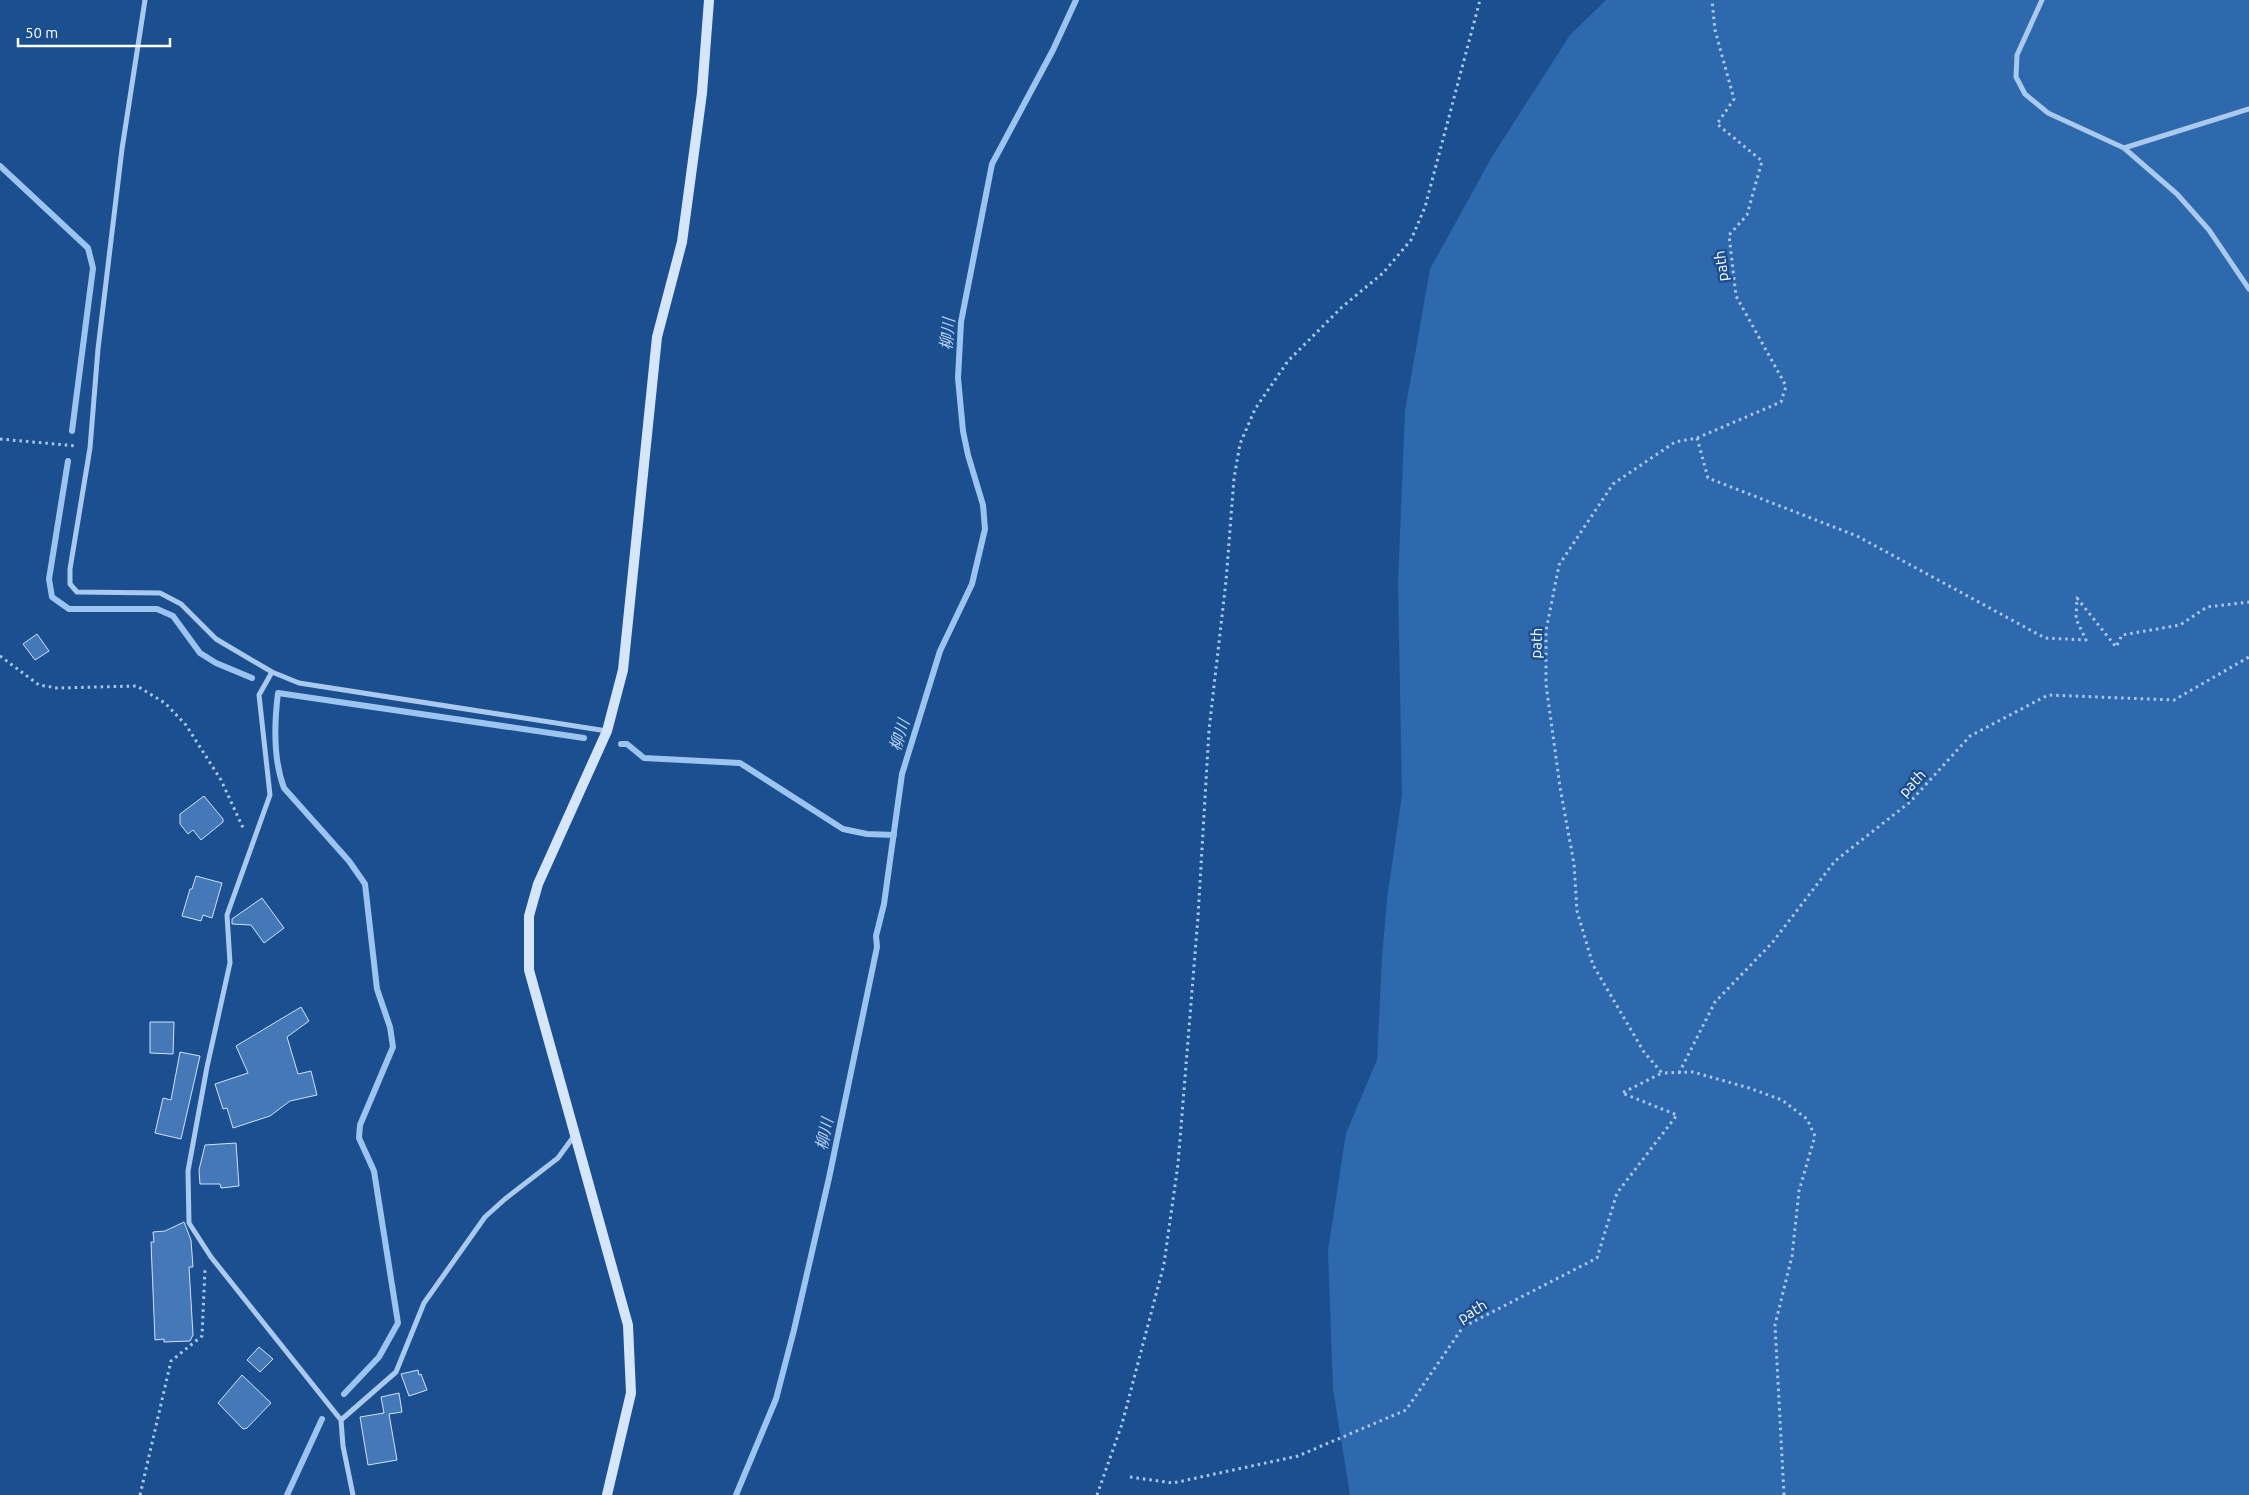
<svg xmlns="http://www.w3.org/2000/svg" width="2249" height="1495" font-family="Ubuntu,'Noto Sans JP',sans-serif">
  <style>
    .green { fill: #2e69ad }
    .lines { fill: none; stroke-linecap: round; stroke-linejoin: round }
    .stream { stroke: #9cc4f0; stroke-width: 6 }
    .building { fill: #4478b7; stroke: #cfe3fa }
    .path { stroke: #a9c9ee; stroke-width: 3; stroke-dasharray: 2.5 4; stroke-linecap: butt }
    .street { stroke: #a9c9ee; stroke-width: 5 }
    .secondary { stroke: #d6e6fa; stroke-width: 10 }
    .labels { text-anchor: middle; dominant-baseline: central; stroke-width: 5; stroke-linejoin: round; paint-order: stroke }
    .street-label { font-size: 15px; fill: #fff; stroke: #1b4f8f }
    .water-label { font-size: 16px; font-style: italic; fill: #b5d3f5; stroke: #1b4f8f }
  </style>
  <rect width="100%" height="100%" fill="#1b4f8f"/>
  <path class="green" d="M1606 0H2249V1495H1350L1333 1389 1328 1251 1346 1133 1377 1060 1382 958 1387 899 1402 795 1398 583 1405 411 1430 269 1493 155 1570 35Z"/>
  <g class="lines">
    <path class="stream" d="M0 166 88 248 93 268 72 431
      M68 461 49 579 52 597 69 609H157L173 616 200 653 216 663 252 678
      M621 744H627L644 758 740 763 843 829 867 834 894 835
      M344 1394 379 1357 398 1323 374 1171 359 1138 360 1125 393 1047 390 1027 377 989 365 884 349 861 284 788C273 759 274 725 278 693L584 738
      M287 1495 322 1419
      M736 1495 776 1399 794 1330 829 1178 877 947 876 936 884 904 902 774 940 651 972 584 985 529 983 505 968 455 963 431 958 378 961 322 992 164 1053 50 1076 0"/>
  </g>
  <path class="building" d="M37 634 49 651 35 660 23 644Z
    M204 796 223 819V822L201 840 193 830 188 834 180 824V814Z
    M196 876 222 883 212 918 203 915 201 921 182 916 190 889H192Z
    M262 898 284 928 264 943 251 925 232 924V919Z
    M301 1007 309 1021 287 1037 298 1074 311 1071 317 1095 290 1101 270 1116 233 1128 227 1108 223 1109 215 1084 248 1073 236 1046Z
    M150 1022H174L173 1054 150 1053Z
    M180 1052 200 1056 181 1139 155 1133 163 1098 171 1100Z
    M236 1143 239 1186 221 1188 220 1184H200L199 1170 205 1145Z
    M184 1222 191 1240 193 1267H189L193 1335 190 1341 164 1342V1339L155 1340 151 1242H154L153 1232 165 1231Z
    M259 1347 273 1359 260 1372 247 1360Z
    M418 1370 419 1375 421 1374 427 1390 409 1396 401 1374Z
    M242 1375 271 1403 247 1428 243 1429 218 1403Z
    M399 1393 402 1412 389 1414 397 1460 368 1465 360 1417 384 1413 381 1397Z"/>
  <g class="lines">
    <path class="path" d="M1697 438 1781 402 1786 386 1736 296 1729 235 1747 215 1762 161 1717 124 1734 99 1715 30 1712 0
      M0 439 77 446
      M0 656 39 685 57 688 137 686 165 703 186 725 221 780 244 830
      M1679 1073 1715 1002 1772 943 1835 861 1910 802 1970 736 2048 695 2174 700 2249 657
      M1130 1477 1173 1483 1298 1456 1406 1410 1463 1327 1597 1258 1617 1193 1677 1115 1622 1093 1662 1073
      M140 1495 171 1361 202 1336 205 1269
      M1097 1495 1122 1424 1164 1264 1178 1164 1198 917 1209 730 1226 581 1234 478 1240 444 1255 409 1288 361 1342 307 1383 273 1411 240 1425 207 1480 0
      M1784 1495 1775 1325 1792 1256 1799 1191 1815 1136 1807 1119 1782 1100 1749 1088 1693 1072 1662 1073 1644 1052 1593 965 1577 911 1574 864 1560 787 1546 684V631L1559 565 1613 484 1675 442 1697 438 1708 478 1857 536 2045 638 2086 640 2076 619 2077 598 2116 647 2122 635 2180 625 2207 607 2249 602"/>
    <path class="street" d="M145 0 122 149 98 349 90 448 70 569V584L77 592 160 593 181 604 216 639 272 672 299 683 607 731
      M2042 0 2017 55 2016 77 2025 94 2048 113 2124 148 2177 194 2209 230 2249 289
      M2124 148 2249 109
      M272 672 259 695 270 795 227 915 230 963 207 1067 188 1171 189 1223 211 1257 341 1420 343 1446 353 1495
      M341 1420 396 1372 424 1303 485 1217 505 1199 558 1158 574 1136"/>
    <path class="secondary" d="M607 1495 631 1393 628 1325 529 970V916L538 884 607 731 623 670 657 337 682 242 702 93 709 0"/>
  </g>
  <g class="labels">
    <g class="street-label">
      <text transform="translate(1721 266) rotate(-97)">path</text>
      <text transform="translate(1536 643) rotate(-87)">path</text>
      <text transform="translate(1912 783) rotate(-46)">path</text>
      <text transform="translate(1472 1311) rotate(-31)">path</text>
    </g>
    <g class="water-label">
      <text transform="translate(947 334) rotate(-85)">柳川</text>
      <text transform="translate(899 735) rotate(-73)">柳川</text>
      <text transform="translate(824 1134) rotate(-78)">柳川</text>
    </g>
  </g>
  <path d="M18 38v8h152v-8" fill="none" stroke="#ffffff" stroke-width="2.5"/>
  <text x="25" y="38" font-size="15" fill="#ffffff" stroke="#1b4f8f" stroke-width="4" paint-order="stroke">50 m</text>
</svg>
